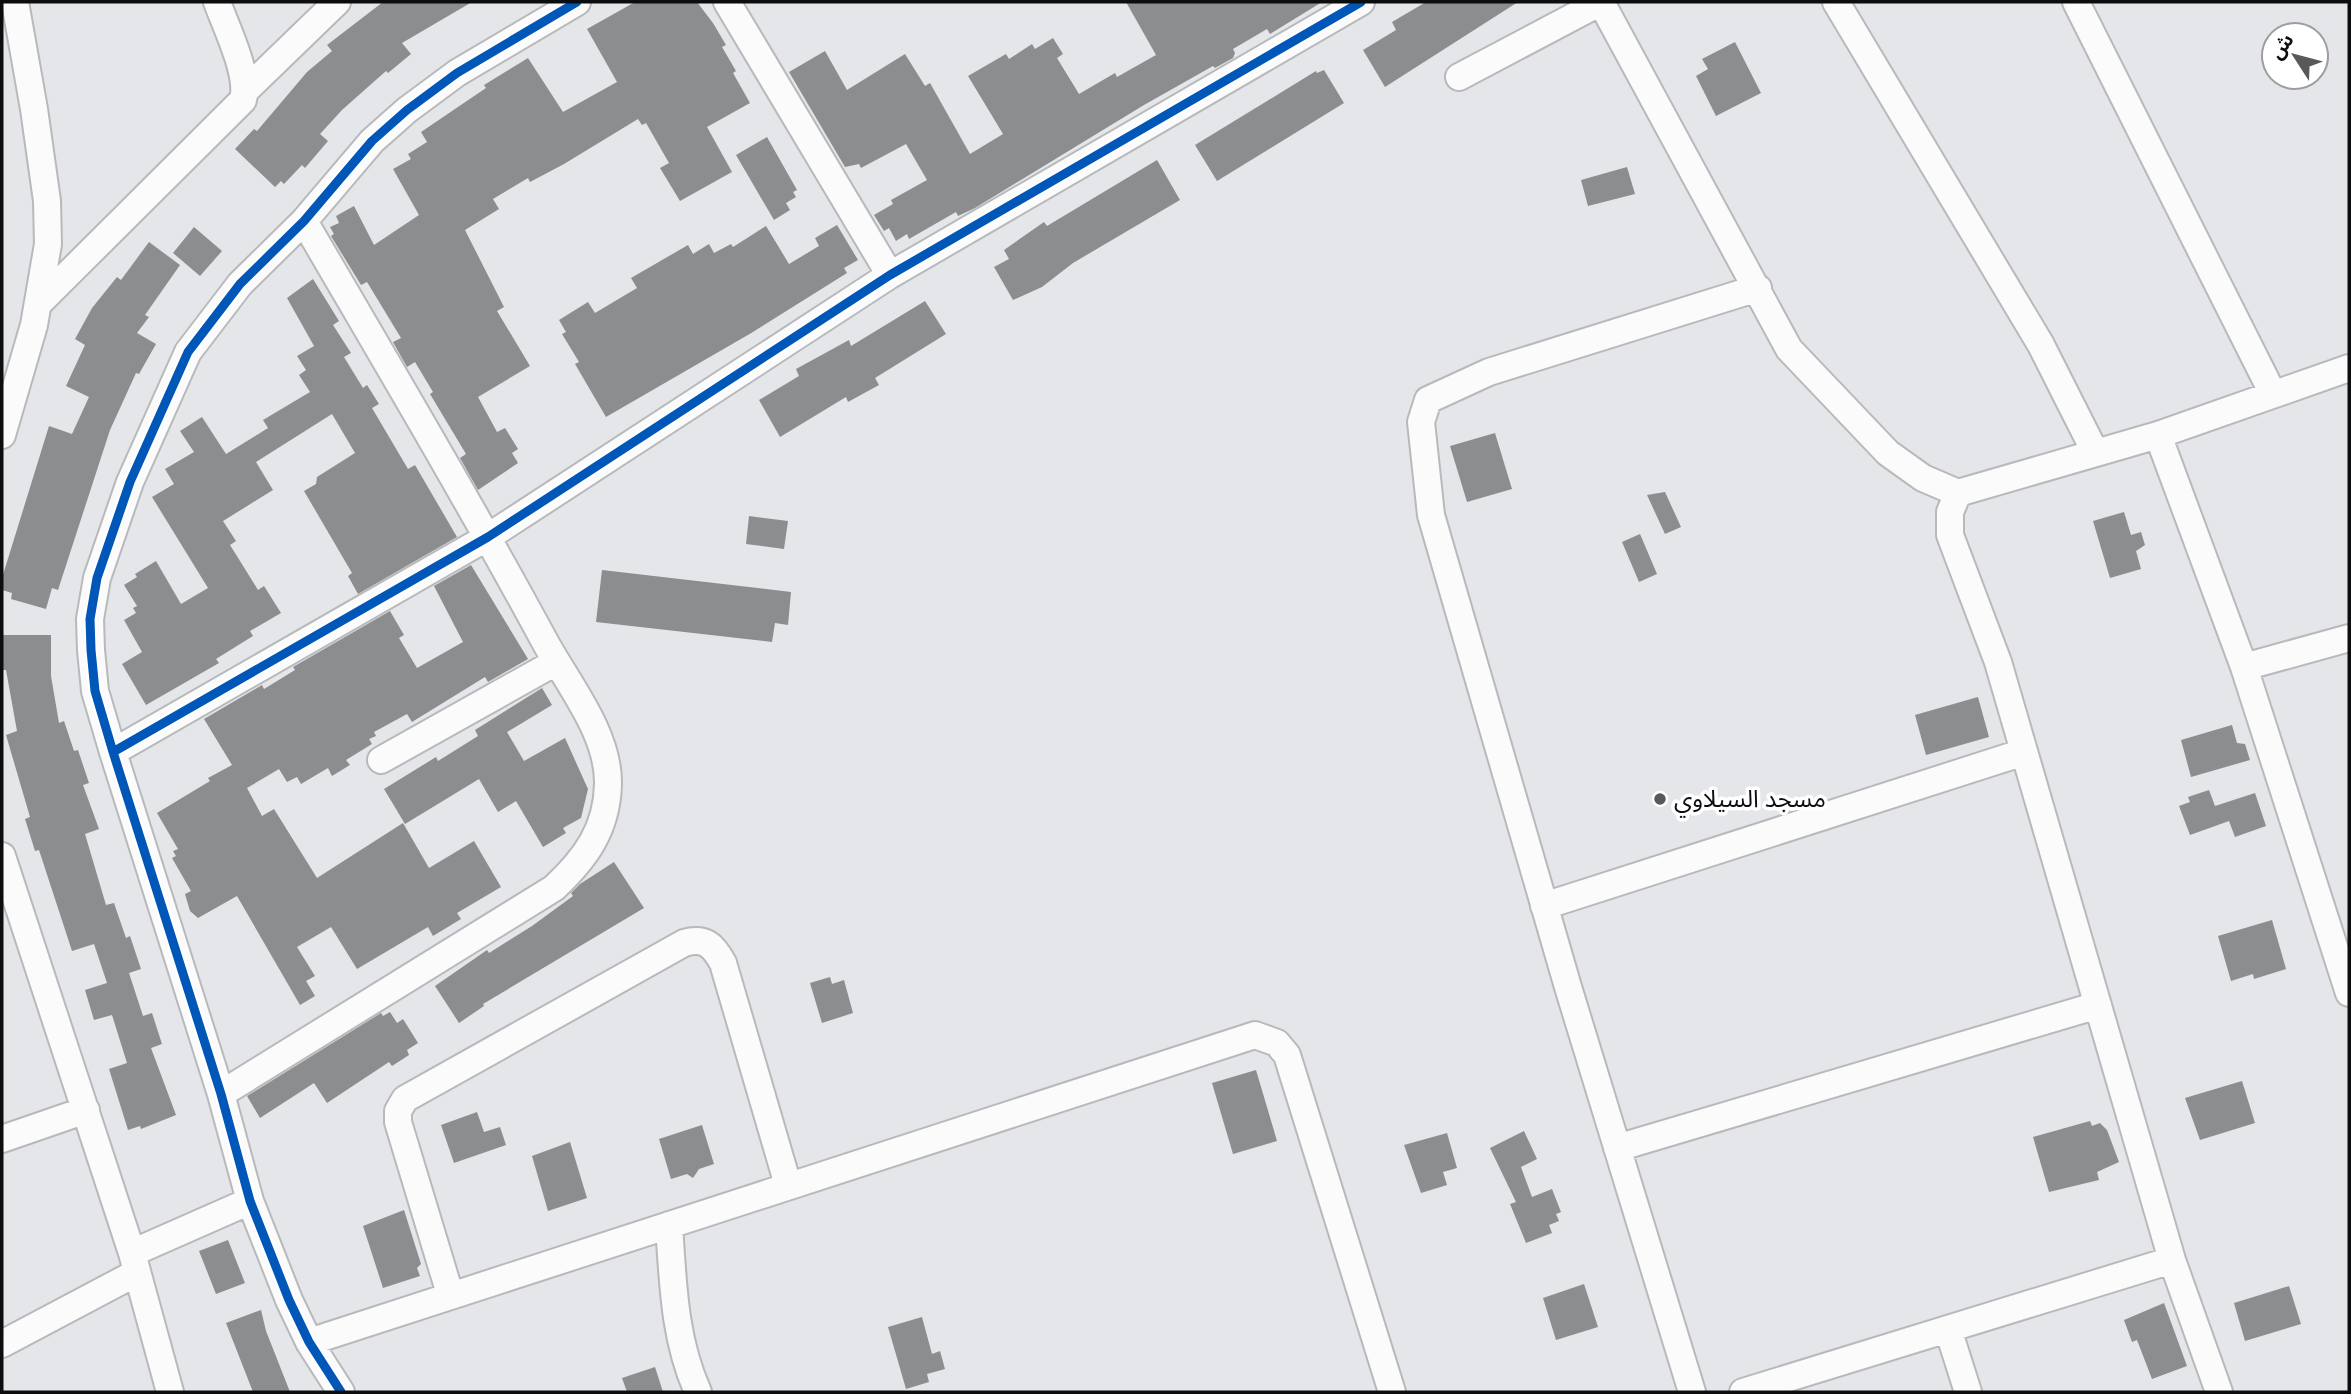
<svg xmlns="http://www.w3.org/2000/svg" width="2351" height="1394" font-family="'Nunito Sans','Noto Sans Arabic',sans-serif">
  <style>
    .building { fill: #8b8d8f }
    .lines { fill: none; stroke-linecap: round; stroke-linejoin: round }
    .minor-casing { stroke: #b7b9bb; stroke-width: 30 }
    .minor { stroke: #fbfbfc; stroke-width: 26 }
    .cycleway-casing { stroke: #fff; stroke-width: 13 }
    .cycleway { stroke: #0057b8; stroke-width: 9 }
    .poi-dot { fill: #57595b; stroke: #fff; stroke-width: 2.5 }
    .labels { text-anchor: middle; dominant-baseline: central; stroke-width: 7; stroke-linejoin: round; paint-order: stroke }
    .poi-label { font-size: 24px; fill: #0b0d0f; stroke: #fff; text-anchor: start }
  </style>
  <rect width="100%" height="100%" fill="#e4e6e9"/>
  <path class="building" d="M383 2H472L402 43 411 54 388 73 386 71 342 110 320 134 328 141 305 168 302 165 284 184 281 181 275 187 235 149 254 129 257 131 307 72 332 51 327 45Z
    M635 2H697L713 23 726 45 722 47 736 71 733 73 750 103 707 127 732 172 680 201 660 168 669 163 646 123 642 125 638 119 564 164 530 182 528 178 493 199 499 209 465 230 504 307 497 311 530 366 478 397 497 432 505 428 518 449 512 453 518 463 478 490 460 458 466 454 430 394 433 392 415 362 407 367 393 342 401 338 367 282 361 285 331 236 334 234 330 227 339 223 336 216 354 206 374 245 419 215 393 169 411 159 408 154 427 142 421 132 486 88 484 85 528 58 563 112 617 82 587 29Z
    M1126 2H1322L1270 34 1267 29 1233 49 1235 53 1233 58 1215 68 1213 66 1144 105 975 208 958 216 956 212 909 239 907 234 896 241 889 228 884 231 874 215 893 204 891 200 927 180 906 144 861 168 859 164 845 167 789 72 825 51 847 90 905 54 925 86 930 83 970 154 1003 134 968 76 1006 54 1009 59 1032 44 1035 49 1053 38 1063 54 1057 58 1079 94 1115 73 1117 77 1156 55Z
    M1426 2H1518L1385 87 1363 50 1396 30 1392 22Z
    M1735 42 1761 93 1716 116 1696 76 1708 69 1702 59Z
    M1324 70 1344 103 1217 181 1195 145 1316 71 1317 73Z
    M767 137 797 190 793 192 796 197 786 203 790 210 774 220 736 155Z
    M1157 160 1180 200 1073 263 1042 287 1013 300 994 267 1009 259 1004 250 1044 222 1047 226Z
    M1627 167 1635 194 1588 206 1581 180Z
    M837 225 858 260 844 268 847 273 753 332 606 417 575 364 579 362 562 334 566 332 559 320 588 302 595 313 637 288 631 278 688 245 693 254 709 244 714 253 731 244 733 247 766 226 789 264 819 246 815 238Z
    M194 227 222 251 200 276 173 253Z
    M149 242 180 265 145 315 149 317 137 333 156 344 139 374 136 373 110 430 58 590 52 588 46 609 11 599 12 593 2 590V578L49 426 72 434 89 397 66 386 85 345 75 339 92 308 117 277 121 280Z
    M313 279 339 321 333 325 351 353 344 357 363 388 367 385 379 404 372 408 408 469 415 465 457 537 358 594 348 576 352 573 304 491 316 484 317 477 355 453 332 414 256 462 273 490 223 521 236 541 230 545 240 561 258 590 264 586 281 613 250 631 253 636 216 659 219 663 146 705 122 664 142 652 124 620 136 613 133 608 137 606 124 585 137 577 135 574 156 561 181 604 208 588 152 497 174 484 165 469 194 452 180 431 202 417 226 454 268 428 263 420 310 392 299 375 306 370 297 356 314 346 287 298Z
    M925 301 946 334 875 378 879 385 848 402 846 397 780 437 759 400 799 376 796 369 849 340 851 346Z
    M1495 433 1512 489 1467 502 1450 446Z
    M1665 492 1681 527 1665 534 1647 495Z
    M2124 512 2131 535 2141 532 2145 545 2136 551 2141 569 2110 578 2093 521Z
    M749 516 788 521 784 549 746 544Z
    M1640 534 1657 574 1639 582 1622 542Z
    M471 565 528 659 488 682 485 677 412 722 407 714 374 732 376 736 369 739 372 744 346 760 350 765 332 776 328 768 301 784 297 777 287 782 279 769 247 788 262 816 274 809 317 878 403 823 429 868 474 841 501 887 457 913 461 919 433 936 428 927 357 969 331 927 297 947 315 976 306 981 315 996 300 1005 237 896 198 918 190 911 185 894 191 891 172 858 176 856 173 851 178 849 157 813 210 781 208 778 232 765 204 719 262 685 264 689 295 670 293 667 390 611 404 635 399 638 417 668 463 642 434 586Z
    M602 570 791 592 788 625 775 623 772 642 596 622Z
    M2 635H51V676L59 723 64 721 74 751 78 750 89 783 83 785 99 829 85 834 106 905 114 903 126 938 130 936 141 969 129 973 143 1016 152 1013 162 1044 151 1048 176 1115 141 1129 140 1126 128 1130 109 1069 127 1063 112 1015 94 1020 85 990 107 983 94 944 72 951 39 850 35 851 25 819 30 817 6 735 17 731 6 670H2Z
    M542 688 552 705 507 732 524 761 565 738 588 789 581 818 563 828 566 833 543 847 516 801 498 812 479 779 405 824 384 789 436 757 438 761 478 736 475 730Z
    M1978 697 1989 737 1926 755 1915 715Z
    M2232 725 2237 743 2245 744 2250 760 2191 777 2181 740Z
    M2209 790 2215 806 2255 793 2266 826 2235 837 2229 821 2190 835 2179 806 2190 802 2188 797Z
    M614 862 644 908 483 1004 484 1006 459 1023 435 986 487 950 489 953 532 926 573 896 571 893 580 884Z
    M2272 920 2286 969 2254 979 2253 974 2231 981 2218 936Z
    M830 977 832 984 844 980 853 1013 822 1023 810 983Z
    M390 1012 397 1023 403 1019 418 1043 407 1050 409 1055 392 1066 389 1062 327 1103 314 1083 260 1118 247 1096 381 1013 383 1016Z
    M1256 1070 1277 1141 1233 1154 1212 1083Z
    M2242 1081 2255 1123 2200 1140 2185 1098Z
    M477 1112 484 1132 500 1127 506 1145 454 1163 441 1125Z
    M2090 1121 2092 1126 2100 1123 2107 1130 2119 1162 2097 1172 2099 1180 2049 1192 2033 1137Z
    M702 1125 714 1164 699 1169 693 1178 687 1174 671 1179 659 1139Z
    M1524 1131 1537 1159 1521 1167 1532 1197 1552 1189 1561 1212 1556 1214 1559 1221 1549 1225 1552 1233 1526 1243 1510 1204 1516 1202 1490 1148Z
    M1447 1133 1457 1168 1443 1172 1447 1185 1421 1193 1404 1145Z
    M570 1142 587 1198 548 1211 532 1156Z
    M404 1210 421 1264 417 1268 420 1276 383 1288 363 1226Z
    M228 1240 245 1283 216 1294 199 1251Z
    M1584 1284 1598 1327 1556 1340 1543 1298Z
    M2289 1286 2301 1324 2245 1341 2234 1303Z
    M2164 1303 2187 1366 2152 1379 2137 1340 2132 1342 2124 1320Z
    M261 1310 266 1331 290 1392H253L226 1323Z
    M922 1317 932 1354 940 1351 945 1369 927 1374 929 1382 906 1389 888 1327Z
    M655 1367 663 1392H627L622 1378Z"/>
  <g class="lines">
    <g class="minor-casing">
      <path id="minor" d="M727 2 890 275
        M1601 2 1789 349 1888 453 1923 478 1958 493 2158 435 2349 368
        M1836 2 2041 345 2095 452
        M2076 2 2273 394
        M1459 77 1601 2
        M245 91 337 2
        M40 302 243 100C250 75 226 27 217 2
        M2 435 34 325 48 244 47 201 34 109 15 2
        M2158 435 2244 667 2349 993
        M1958 493 1950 512V535L1998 662 2172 1260 2219 1392
        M2244 667 2349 638
        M113 752 488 537 890 275 1361 2
        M381 760 556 662
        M2 856 132 1253 170 1392
        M1544 906 2024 752
        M221 1094 554 888C586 858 607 829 608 784 609 733 567 683 544 640 467 498 385 360 304 221
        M2 1139 86 1110
        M1617 1148 2098 1005
        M669 1225C673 1283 674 1339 698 1392
        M132 1253 250 1201
        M450 1294 398 1122V1111L405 1099 684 943C705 937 713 945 723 963L788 1185
        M1948 1329 1968 1392
        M309 1342 1255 1035 1277 1043 1287 1055 1392 1392
        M2 1344 136 1273
        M341 1392 309 1342 289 1300 250 1201 221 1094 113 752 95 691 91 650 90 619 97 578 130 482 188 352 240 284 304 221 372 141 407 110 457 73 577 2
        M1692 1392 1568 987 1431 515 1421 422 1428 400 1489 372 1758 288
        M1743 1392 2172 1260"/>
    </g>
    <use href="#minor" class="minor"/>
    <g class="cycleway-casing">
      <path id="cycleway" d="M113 752 488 537 890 275 1361 2
        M341 1392 309 1342 289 1300 250 1201 221 1094 113 752 95 691 91 650 90 619 97 578 130 482 188 352 240 284 304 221 372 141 407 110 457 73 577 2"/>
    </g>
    <use href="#cycleway" class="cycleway"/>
  </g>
  <circle class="poi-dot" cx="1660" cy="799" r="7"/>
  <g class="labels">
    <g class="poi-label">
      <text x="1674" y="799">مسجد السيلاوي</text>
    </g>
  </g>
  <rect width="2351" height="1394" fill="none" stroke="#0b0d0f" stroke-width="7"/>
  <g transform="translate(2295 56) rotate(306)"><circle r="33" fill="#ffffff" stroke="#9d9e9f" stroke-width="2"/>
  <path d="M0-5L12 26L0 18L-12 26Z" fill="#57595b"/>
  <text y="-10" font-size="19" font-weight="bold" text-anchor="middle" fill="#0b0d0f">ش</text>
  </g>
</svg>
